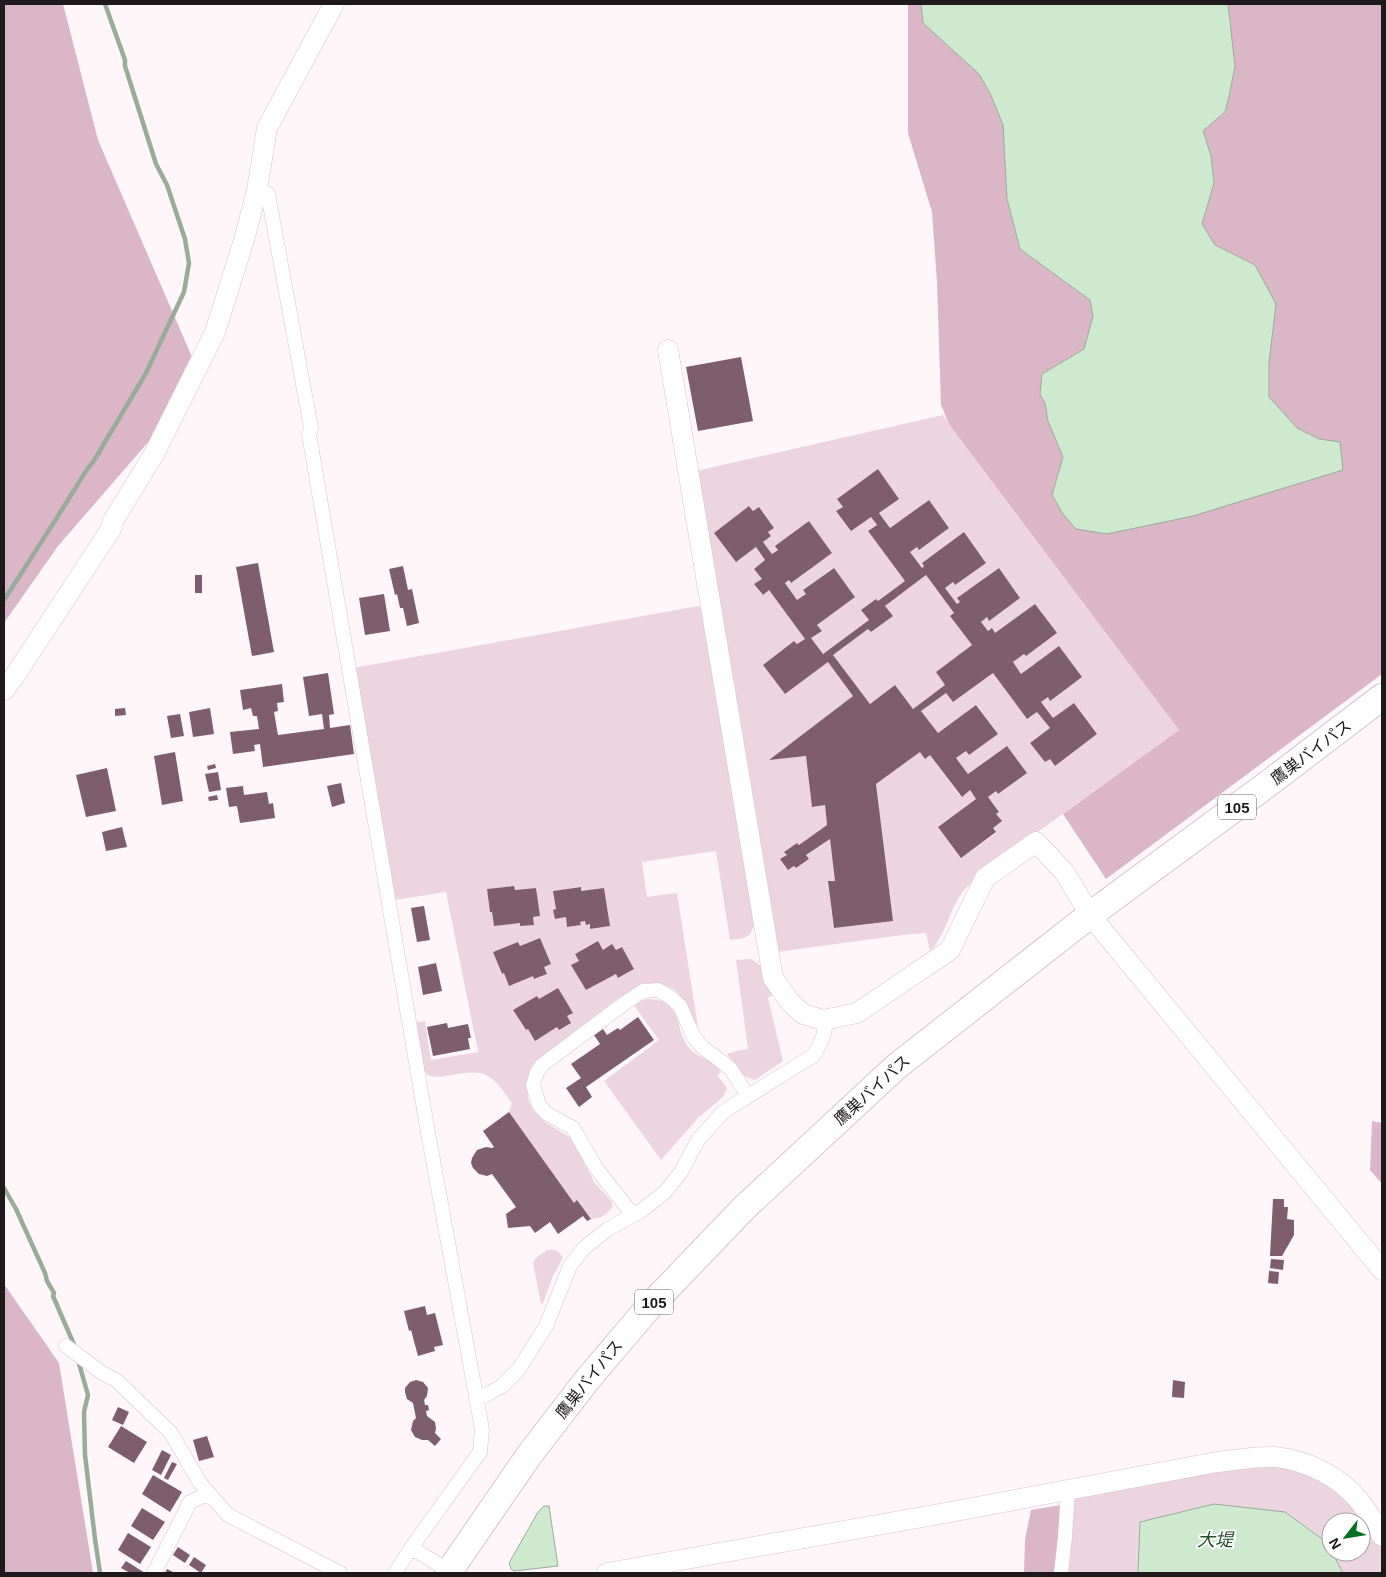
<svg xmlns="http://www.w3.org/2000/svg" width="1386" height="1577" font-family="Helvetica,'Noto Sans JP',sans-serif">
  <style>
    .green { fill: #edd5e0; fill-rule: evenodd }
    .forest { fill: #dab6c6 }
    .water { fill: #cde9ce; stroke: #99ab99 }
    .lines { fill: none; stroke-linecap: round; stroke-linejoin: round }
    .stream { stroke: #99ab99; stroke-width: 4.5 }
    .building { fill: #7e5d6c; fill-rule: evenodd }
    .street-casing { stroke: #d7c2cb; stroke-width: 15 }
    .secondary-casing { stroke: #d7c2cb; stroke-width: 21 }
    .highway-casing { stroke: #d7c2cb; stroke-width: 28 }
    .street { stroke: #fff; stroke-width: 14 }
    .secondary { stroke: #fff; stroke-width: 20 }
    .highway { stroke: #fff; stroke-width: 26 }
    .labels { text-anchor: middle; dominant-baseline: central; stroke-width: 4; stroke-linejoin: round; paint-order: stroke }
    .shield { fill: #fff; stroke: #635e60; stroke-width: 1 }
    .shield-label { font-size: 15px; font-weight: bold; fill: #20191c }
    .street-label { font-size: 16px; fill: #20191c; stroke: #fff }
    .water-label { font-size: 18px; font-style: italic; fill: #264f29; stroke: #fff }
  </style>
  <rect width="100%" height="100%" fill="#fff6fa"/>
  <path class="green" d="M943 415 1179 730 981 873C973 881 963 890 958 899 947 918 945 936 930 951L926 933 910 934 777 952 696 471ZM878 469 899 499 879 513 890 528 929 500 949 527 919 549 917 547 910 552 922 568 924 566 922 563 964 532 986 562 955 585 953 582 945 588 957 604 960 602 958 598 999 568 1020 598 989 620 987 617 981 622 988 631 992 628 995 633 1035 604 1056 634 1026 656 1024 654 1013 662 1021 674 1059 646 1082 677 1050 700 1048 697 1041 702 1053 718 1074 703 1097 734 1055 766 1050 759 1045 762 1030 743 1050 728 1037 712 1027 719 993 673 953 702 946 693 921 711 938 733 977 705 998 734 969 755 966 751 956 758 968 774 1007 746 1027 773 998 794 996 791 988 797 999 812 996 814 1001 821 993 828 996 833 961 858 938 827 976 799 970 790 961 797 930 755 920 752 876 784 893 921 834 928 828 882 835 881 830 839 806 855 809 859 796 868 794 866 788 870 781 859 787 855 785 851 797 843 799 845 827 825 825 805 813 807 806 756 770 759 853 696 828 662 785 694 763 665 794 641 797 644 805 639 769 590 762 595 755 585 762 579 754 569 765 560 756 547 736 562 714 533 749 506 753 511 759 507 774 528 768 532 771 536 763 542 772 554 809 521 832 553 791 583 789 580 785 583 797 600 806 594 803 590 833 568 855 596 817 625 822 631 811 638 823 654 869 620 861 610 876 599 878 601 905 581 868 531 877 525 871 517 837 511 843 507 837 499Z
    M926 575 954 613 950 616 972 645 936 672 945 685 913 709 895 685 870 704 833 655 868 629 871 632 892 616 885 606Z
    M698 606 706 611 755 923C750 939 745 938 730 940L716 851 642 862 647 897 677 893 698 1027 693 1028 683 1000 675 990 662 984 636 988 617 999 546 1053 530 1070 527 1083 528 1099 533 1110 545 1122 571 1138 595 1183 612 1202V1208C605 1216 601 1218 591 1219L578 1201 574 1203 509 1112 512 1103C504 1093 498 1081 486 1075 469 1067 438 1082 428 1075 426 1073 424 1070 423 1068L415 1023 425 1021 431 1060 478 1052 446 892 395 900 353 668ZM514 886 515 890 536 888 539 916 533 917 534 925 520 926V923L494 926 492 912H490L487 889ZM580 887 581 891 604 888 610 926 591 929 590 924 586 925 585 921 580 922 581 925 568 927 566 917 555 919 553 910 556 909 554 891ZM540 938 551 964 544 967 547 974 535 979 533 976 501 973 493 952 518 942 520 946ZM598 941 603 950 612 945 616 950 622 947 634 969 619 978 616 974 586 990 572 965 579 961 575 954ZM537 996 539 999 572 1013 567 1016 570 1023 559 1030 557 1027 535 1040 528 1029 525 1030 513 1010Z
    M751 959 761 966 776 993 768 998 783 1061 755 1080 744 1076 727 1054 736 1051 748 1049 736 960Z
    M647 999C689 1000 670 1031 693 1052 698 1056 705 1058 710 1061 714 1064 718 1068 721 1072L717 1075 727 1088 723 1097 698 1118 661 1160 604 1081 659 1040 633 1004Z
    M547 1250C555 1249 559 1251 563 1258L553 1276 543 1303 541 1304 533 1262 537 1257Z
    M1255 1458 1336 1479 1382 1536V1573H1061L1068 1490ZM1331 1522H1361V1552H1331Z"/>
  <path class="forest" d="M4 4H63L98 140 202 380 58 546 4 623Z
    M908 4H921L923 23 979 74 990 93 1003 125 1007 199 1020 249 1090 300 1093 316 1084 349 1042 374 1040 394 1045 403 1048 421 1063 457 1052 496 1340 442 1319 439 1297 428 1269 397V363L1255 265 1215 245 1202 224 1214 183 1211 156 1203 131 1225 112 1229 97 1235 66 1228 4H1382V674L1106 879 1063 814 1179 730 949 424 941 405 937 282 932 212 908 133Z
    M1372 1121 1382 1123V1184L1370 1170Z
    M4 1284 59 1363 93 1573H4Z
    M1067 1504 1061 1573H1024L1025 1540 1031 1510Z"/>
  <path class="water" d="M921 4H1228L1235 66 1229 97 1225 112 1203 131 1211 156 1214 183 1202 224 1215 245 1255 265 1276 304 1269 363V397L1297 428 1319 439 1340 442 1343 470 1193 516 1107 534 1076 529 1063 514 1052 495 1063 457 1048 421 1045 403 1040 394 1042 374 1084 349 1093 316 1090 300 1020 249 1007 199 1003 125 990 93 979 74 923 23Z
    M1214 1504 1285 1512 1329 1544 1331 1552H1332L1343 1573H1138L1140 1522Z
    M544 1506H549L558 1566 514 1571 511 1569 509 1563 538 1512Z"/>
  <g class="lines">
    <path class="stream" d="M4 600 53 524 86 471 95 459 146 373 184 292 189 263 185 239 167 185 156 164 125 66V60L105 4
      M4 1188 16 1209 45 1273 47 1281 54 1293 53 1296 75 1347
      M78 1360 88 1395 84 1412 85 1455 95 1539 100 1573"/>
  </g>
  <path class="building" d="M741 357 753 421 698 431 686 367Z
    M878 469 899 499 879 513 890 528 929 500 949 528 919 550 917 547 910 552 922 568 924 566 922 563 964 532 986 563 955 585 953 582 945 588 957 604 960 602 957 598 999 568 1020 598 989 621 987 617 981 622 988 631 992 628 995 633 1035 604 1057 633 1026 656 1024 654 1013 662 1021 674 1059 646 1082 677 1050 701 1048 697 1041 702 1053 718 1074 703 1097 734 1055 766 1050 759 1045 762 1030 743 1050 728 1037 712 1027 719 993 673 953 702 946 693 921 711 938 733 976 705 998 734 969 755 966 751 956 758 968 774 1007 746 1027 773 998 794 996 791 988 797 999 812 996 814 1002 821 993 828 996 832 961 858 938 827 976 799 970 790 962 797 930 755 925 759 920 752 876 784 893 921 834 928 828 881H835L830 839 806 855 809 859 796 868 794 866 788 870 780 859 787 855 784 852 797 843 799 845 827 825 825 805 812 807 806 756 769 760 853 696 828 662 785 694 763 665 794 641 797 644 805 639 769 590 763 595 754 584 762 579 754 569 765 560 756 547 736 562 714 533 749 506 753 511 759 507 774 528 768 532 771 536 763 542 772 554 778 550 775 546 809 521 832 553 791 583 789 580 785 583 797 600 806 594 803 590 834 568 855 597 817 625 822 631 811 638 823 654 869 620 861 610 876 599 878 601 905 581 868 531 877 525 871 517 851 531 836 511 843 507 837 499ZM926 575 954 613 950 616 972 645 936 672 945 685 913 709 895 685 870 704 833 655 868 629 871 632 893 616 885 606Z
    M258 563 274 652 252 656 236 567Z
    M403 566 408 590 412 589 419 623 407 626 403 608H400L397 594 395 595 389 569Z
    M195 575H202V593H195Z
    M384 594 390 631 365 635 359 598Z
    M328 673 334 714 329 715 330 728 350 725 354 754 263 767 260 744 254 745 255 751 233 754 230 732 259 729 257 716H253L251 708 243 710 240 690 282 684 284 702 277 703 278 711 274 712 278 735 324 729 322 714 309 716 303 677Z
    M125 708 126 715 115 716V709Z
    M210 708 214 734 193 737 189 712Z
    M180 714 184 736 171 738 167 716Z
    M175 752 183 801 162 805 154 756Z
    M215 764 216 768 208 770 207 766Z
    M107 768 116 811 86 817 76 775Z
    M218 772 221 790 209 792 205 774Z
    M341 783 345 803 332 807 327 786Z
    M243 786 244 795 267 792 269 804 273 803 275 818 240 823 237 806 229 807 226 788Z
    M217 795 218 800 209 801 208 797Z
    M122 827 127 847 106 851 102 832Z
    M514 886 515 890 536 888 540 916 533 917 534 925 520 926V923L494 926 492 912H490L487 889Z
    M581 887V891L604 888 610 926 590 929V924L586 925 585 921 580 922 581 925 567 927 566 917 555 919 553 910 556 909 553 891Z
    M424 906 430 940 417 942 411 908Z
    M540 938 551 964 544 967 547 974 534 979 533 976 509 986 504 973 502 974 493 952 518 942 520 946Z
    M598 941 603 950 612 944 616 950 622 947 634 969 618 978 616 974 586 990 571 965 579 961 575 954Z
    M436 963 442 991 423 995 418 967Z
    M558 988 573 1013 567 1016 571 1023 559 1030 557 1027 535 1041 528 1029 526 1030 513 1010 537 996 539 999Z
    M638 1017 654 1040 586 1087 592 1097 579 1107 566 1088 581 1078 571 1064 600 1044 594 1035 603 1029 607 1035 618 1028 620 1030Z
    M447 1023 448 1028 468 1024 471 1038H468L470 1049 433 1056 427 1027Z
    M509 1112 574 1203 577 1200 591 1219 587 1221 583 1216 558 1234 550 1222 535 1233 530 1226 508 1228 506 1214 516 1207 492 1174 487 1176 479 1174 473 1168 471 1163 472 1158 477 1150 486 1147 492 1148 494 1147 483 1131Z
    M1273 1199H1284V1207H1288L1287 1219 1294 1220V1235L1282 1256H1270Z
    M1271 1259 1284 1260 1283 1270 1270 1268Z
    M1269 1271 1279 1272 1278 1284 1268 1283Z
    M425 1306 427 1315 435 1313 443 1345 434 1347 435 1351 418 1356 411 1330 409 1331 404 1311Z
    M416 1380 423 1382 428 1388 427 1396 424 1400 425 1405H428L429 1410 426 1411 427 1416 435 1422 436 1429 435 1433 441 1439 435 1446 428 1440H422L415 1437 411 1430 413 1421 416 1418 413 1403 407 1399 405 1392V1388L410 1382Z
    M1173 1380 1185 1382 1184 1398 1172 1397Z
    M118 1407 129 1412 123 1425 112 1420Z
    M121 1426 147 1442 134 1463 108 1447Z
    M207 1436 214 1457 199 1461 193 1440Z
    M162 1450 171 1455 161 1475 152 1470Z
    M172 1462 177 1464 168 1480 164 1478Z
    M153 1475 182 1492 170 1512 142 1494Z
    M142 1508 165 1522 153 1540 131 1526Z
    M128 1533 151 1547 140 1564 118 1550Z
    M178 1547 190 1555 185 1563 173 1555Z
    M194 1557 206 1565 201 1573 189 1565Z
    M126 1561 145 1573H130L121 1568Z
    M167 1569 175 1573H165Z"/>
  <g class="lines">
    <g class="street-casing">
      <path id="street" d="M257 190 268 194 311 428 309 434 427 1127 482 1429 480 1452 411 1548 395 1573
        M633 1215 596 1168 573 1128 546 1113 539 1105 533 1085 537 1072 542 1065 625 1003 643 991 658 990 670 997 680 1006 694 1037 701 1046 730 1068 748 1096
        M66 1346 102 1373 116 1380 171 1433 200 1483 228 1515 340 1573
        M476 1398 488 1394 502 1386 519 1369 546 1326 570 1266 584 1248 608 1229 641 1211 665 1192 681 1172 698 1140 723 1112 814 1055 823 1037 827 1019
        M411 1548 450 1571
        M154 1573 190 1502 203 1496 212 1497
        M1061 1573 1065 1537 1068 1490"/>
    </g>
    <g class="secondary-casing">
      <path id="secondary" d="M668 350 773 978 790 1002 803 1014 823 1020 857 1013 950 950 985 878 1036 842 1065 873 1090 915 1382 1270
        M4 690 14 677 111 529 113 521 154 454 215 332 244 240 257 190 267 128 334 4
        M607 1573 945 1513 1217 1462C1236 1460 1256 1456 1275 1457 1307 1460 1341 1477 1361 1503 1369 1513 1375 1525 1382 1536"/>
    </g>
    <g class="highway-casing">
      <path id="highway" d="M448 1573 530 1454 587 1380 649 1307 745 1207 897 1066 1090 915 1273 780 1382 697"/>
    </g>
    <use href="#street" class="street"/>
    <use href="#secondary" class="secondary"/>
    <use href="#highway" class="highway"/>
  </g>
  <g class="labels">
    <g class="shield">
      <rect x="1218" y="794.5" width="38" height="25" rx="4"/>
      <rect x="635" y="1289.5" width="38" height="25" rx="4"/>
    </g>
    <g class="shield-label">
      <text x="1237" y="807">105</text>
      <text x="654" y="1302">105</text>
    </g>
    <g class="street-label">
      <text transform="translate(1311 752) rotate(-37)">鷹巣バイパス</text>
      <text transform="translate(872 1090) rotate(-42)">鷹巣バイパス</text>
      <text transform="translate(589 1379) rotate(-51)">鷹巣バイパス</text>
    </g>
    <g class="water-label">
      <text x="1215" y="1540">大堤</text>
    </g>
  </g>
  <rect width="1386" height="1577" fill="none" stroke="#20191c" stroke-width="10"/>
  <g transform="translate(1346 1537) rotate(239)"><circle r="24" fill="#ffffff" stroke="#a6a3a4"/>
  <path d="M0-4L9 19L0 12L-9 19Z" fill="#067020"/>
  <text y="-8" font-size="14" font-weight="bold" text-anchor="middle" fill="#20191c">N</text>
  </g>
</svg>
